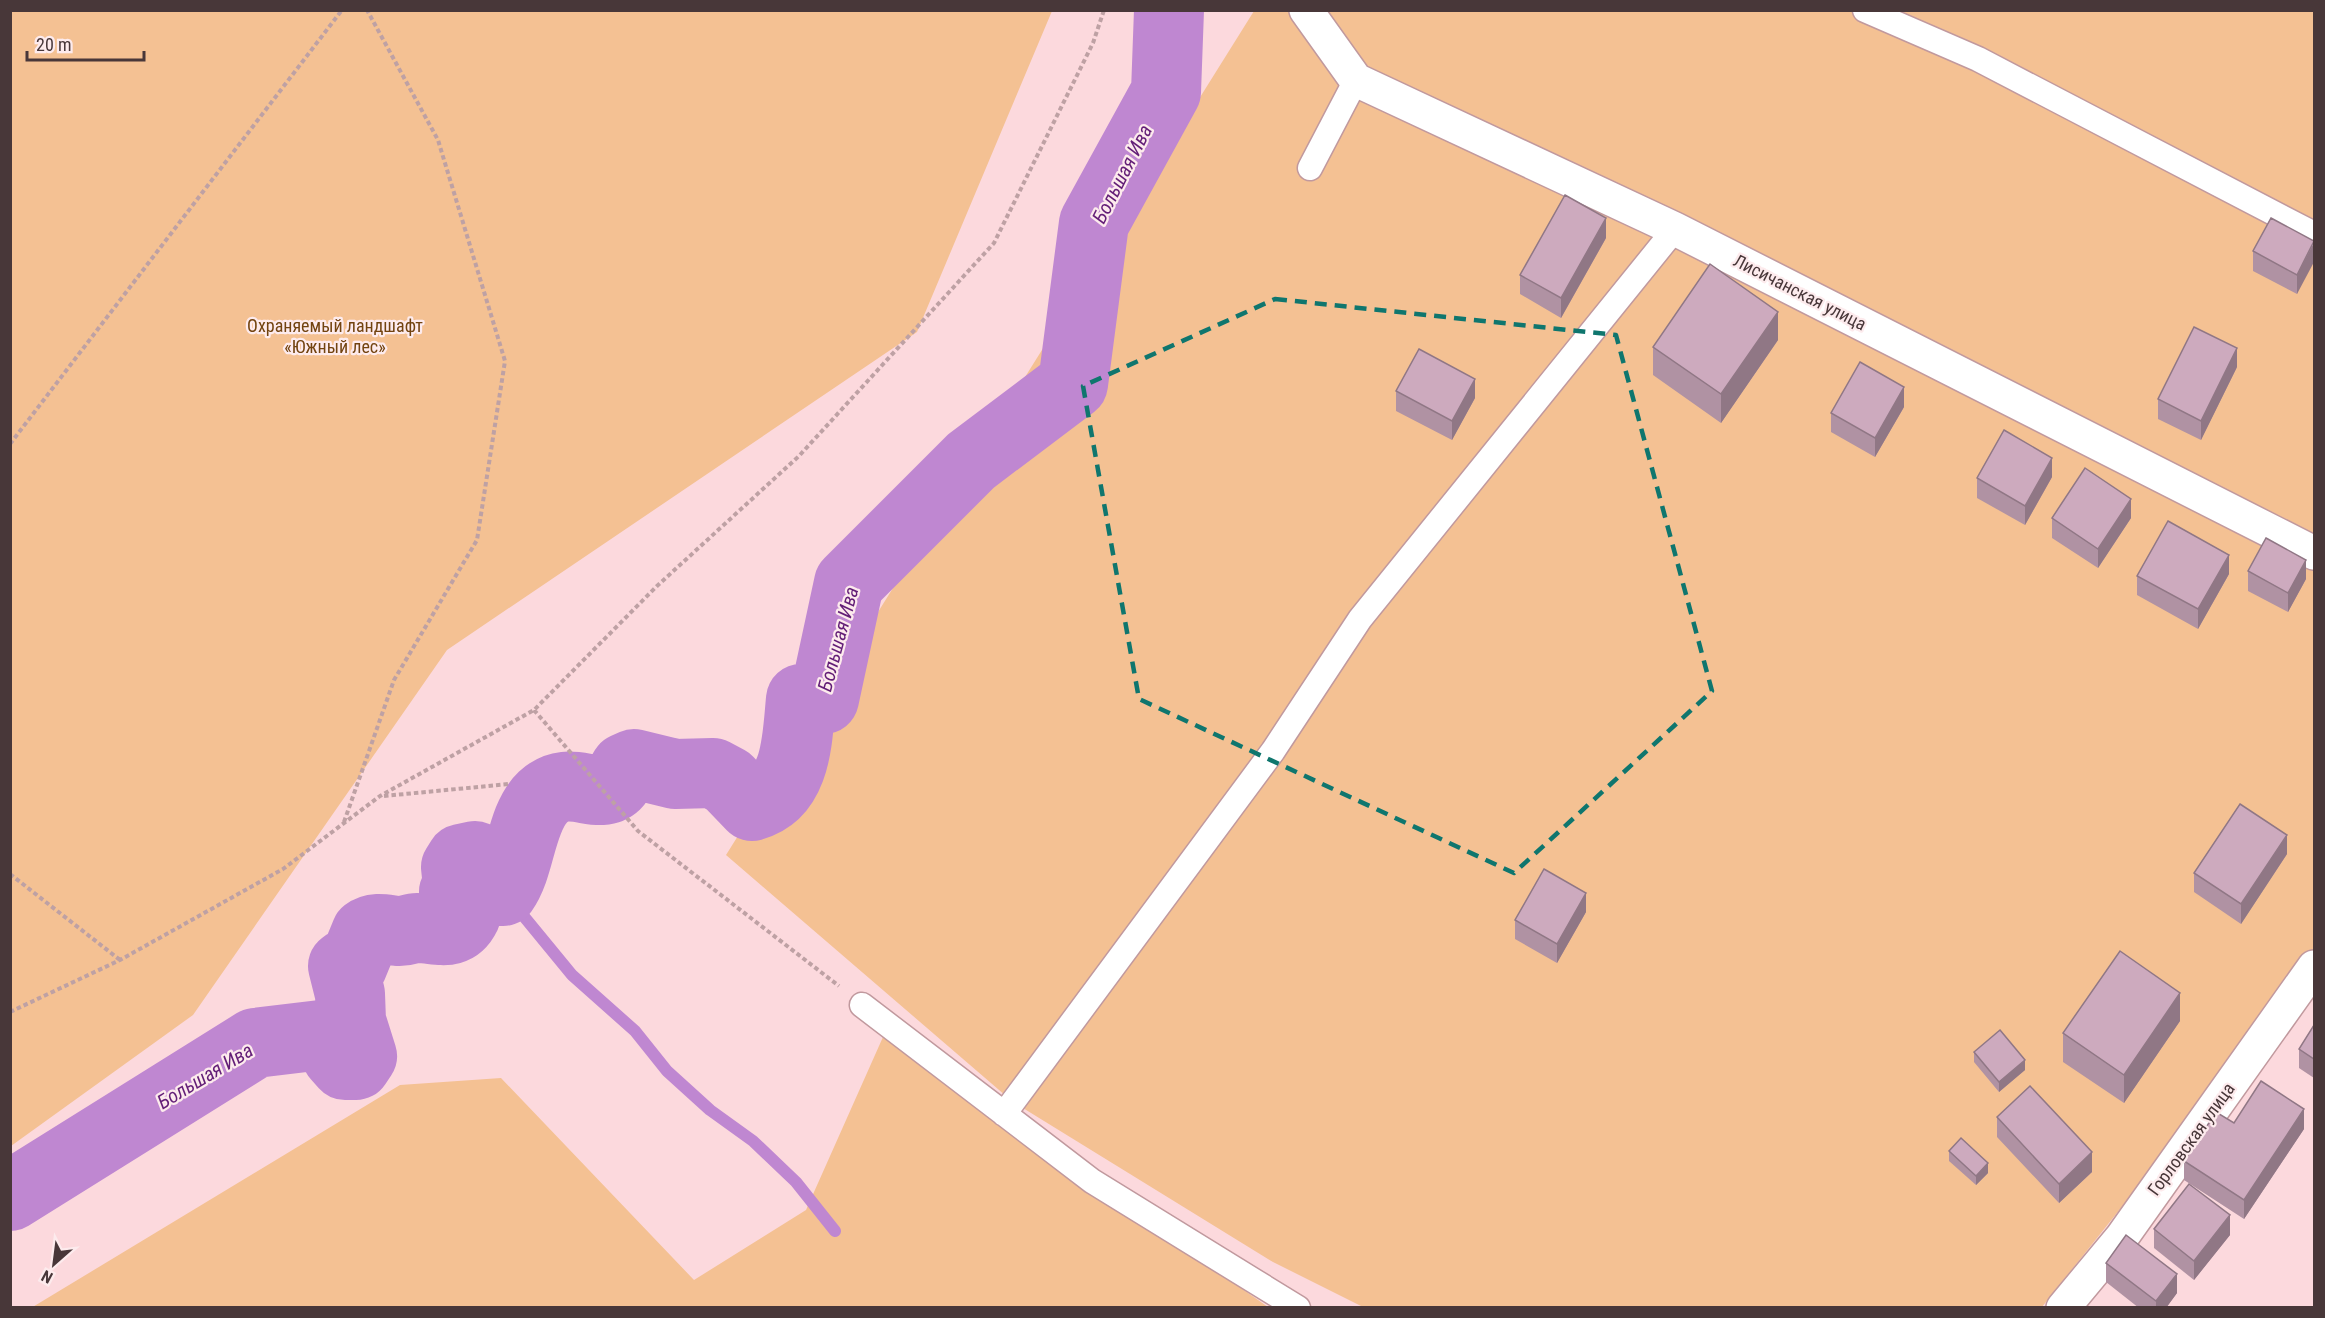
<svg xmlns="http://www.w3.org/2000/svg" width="2325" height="1318" font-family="'Roboto Condensed',sans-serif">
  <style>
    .green { fill: #f4c193 }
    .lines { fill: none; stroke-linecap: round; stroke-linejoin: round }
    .stream { stroke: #bf87d1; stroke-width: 12 }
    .river { stroke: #bf87d1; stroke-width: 70 }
    .service-casing { stroke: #c1999e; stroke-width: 27 }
    .minor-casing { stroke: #c1999e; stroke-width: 36 }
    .path { stroke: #bea1a4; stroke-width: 4; stroke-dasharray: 4.5 3; stroke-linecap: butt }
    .service { stroke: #fff; stroke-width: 24 }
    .minor { stroke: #fff; stroke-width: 33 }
    .wall { fill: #b092a3 }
    .shaded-wall { fill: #907785 }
    .building { fill: #cdaabe; stroke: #907785; stroke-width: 1.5 }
    .marked { fill: none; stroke: #0f766e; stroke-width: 4.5; stroke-dasharray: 12 8; stroke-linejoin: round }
    .labels { text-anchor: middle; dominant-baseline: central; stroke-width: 4.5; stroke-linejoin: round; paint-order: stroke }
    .street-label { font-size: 18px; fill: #483739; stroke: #fdebed }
    .park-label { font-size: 18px; fill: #72430f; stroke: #fdebed }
    .water-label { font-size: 20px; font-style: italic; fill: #631e77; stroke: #fdebed }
  </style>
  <rect width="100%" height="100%" fill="#fcd9dd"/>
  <path class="green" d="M11 10 1052 11 917 332 447 650 193 1015 11 1146Z
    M1254 11H2314V950L2152 1169 2042 1307H1363L1273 1262 1013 1102 726 855Z
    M883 1037 1268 1307 31 1308 400 1085 501 1078 694 1280 806 1210Z"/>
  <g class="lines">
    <path class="stream" d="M503 891 572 975 635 1031 667 1071 710 1110 753 1141 796 1182 835 1231"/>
    <path class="river" d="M10 1196 255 1043 338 1033 343 1039 337 1056 345 1065H356L362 1056 351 1021 350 994 343 966 347 963 350 969 352 967 366 933C375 926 387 930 398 931 405 932 410 928 417 928 438 928 455 938 466 915 464 905 455 902 454 892L458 886 456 867 461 859 475 856 484 860 486 865 481 883 486 887 503 891C521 866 520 819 543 797 570 772 597 802 616 784 621 779 621 773 625 768L634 764 675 774 713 773 728 781 752 806C798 793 797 739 801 699H824L849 583 971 461 1073 384 1094 223 1166 92 1169 10"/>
    <g class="service-casing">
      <path id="service" d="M1865 10 1978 59 2314 234
        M1310 168 1356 80
        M862 1005 1092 1181 1298 1308
        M1004 1114 1273 751 1360 619 1675 229"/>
    </g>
    <g class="minor-casing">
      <path id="minor" d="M1306 10 1356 80 1675 229 2314 553
        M2063 1308 2122 1237 2314 967"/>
    </g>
    <path class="path" d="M10 444 342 10
      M534 710 638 831 839 986
      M384 796 509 784
      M344 822 394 680 477 540 505 361 438 140 367 10
      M10 874 120 960
      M10 1012 120 960 283 869 380 796 534 710 657 586 799 456 994 243 1093 43 1104 10"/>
    <use href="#service" class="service"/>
    <use href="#minor" class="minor"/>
  </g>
  <path class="wall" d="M1606 238 1561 318 1520 294V275Z
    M2314 241 2297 294 2253 271V251Z
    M1778 340 1721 423 1653 375V347Z
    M2237 367 2201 440 2158 419V399Z
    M1396 391 1475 398 1452 440 1396 411Z
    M1904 407 1875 457 1831 432V413Z
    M2052 477 2025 525 1977 498V478Z
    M2052 518H2131L2098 568 2052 538Z
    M2248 571 2306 579 2288 612 2248 591Z
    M2229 574 2198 629 2137 595V576Z
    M2287 854 2241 924 2194 892V873Z
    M1586 912 1557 963 1515 939V920Z
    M2180 1021 2124 1103 2063 1062V1033Z
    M2314 1025V1078L2299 1068V1049Z
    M1974 1052 2025 1070 1999 1092 1974 1062Z
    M1997 1117 2092 1172 2059 1203 1997 1137Z
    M2234 1123 2304 1129 2244 1219 2184 1180V1161Z
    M1949 1151 1988 1173 1976 1185 1949 1161Z
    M2154 1229 2230 1235 2194 1280 2154 1248Z
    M2106 1263 2177 1293 2166 1308H2139L2106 1282Z"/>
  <path class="shaded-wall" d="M1606 218V238L1561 318V298Z
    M2314 243V262L2297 294V275Z
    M1778 312V340L1721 423V394Z
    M2237 348V367L2201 440V421Z
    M1475 379V398L1452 440V421Z
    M1904 387V407L1875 457V438Z
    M2052 458V477L2025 525V506Z
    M2131 499V518L2098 568V549Z
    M2229 555V574L2198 629V609Z
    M2306 560V579L2288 612V593Z
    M2287 835V854L2241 924V904Z
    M1586 893V912L1557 963V944Z
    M2180 993V1021L2124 1103V1075Z
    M2025 1060V1070L1999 1092V1082Z
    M2304 1109V1129L2244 1219V1200Z
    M2092 1152V1172L2059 1203V1184Z
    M1988 1163V1173L1976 1185V1176Z
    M2230 1215V1235L2194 1280V1261Z
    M2177 1274V1293L2166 1308H2156V1301Z"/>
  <path class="building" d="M1565 195 1606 218 1561 298 1520 275Z
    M2271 218 2314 241 2297 275 2253 251Z
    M1710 264 1778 312 1721 394 1653 347Z
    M2194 327 2237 348 2201 421 2158 399Z
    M1419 349 1475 379 1452 421 1396 391Z
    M1860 362 1904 387 1875 438 1831 413Z
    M2004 430 2052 458 2025 506 1977 478Z
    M2085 468 2131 499 2098 549 2052 518Z
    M2168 521 2229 555 2198 609 2137 576Z
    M2266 538 2306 560 2288 593 2248 571Z
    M2240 804 2287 835 2241 904 2194 873Z
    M1544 869 1586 893 1557 944 1515 920Z
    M2120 951 2180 993 2124 1075 2063 1033Z
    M2314 1025V1059L2299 1049Z
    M2000 1030 2025 1060 1999 1082 1974 1052Z
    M2261 1081 2304 1109 2244 1200 2184 1161 2216 1112 2234 1123Z
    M2030 1086 2092 1152 2059 1184 1997 1117Z
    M1961 1138 1988 1163 1976 1176 1949 1151Z
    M2189 1184 2230 1215 2194 1261 2154 1229Z
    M2126 1235 2177 1274 2156 1301 2106 1263Z"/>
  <path class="marked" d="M1275 299 1616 335 1712 691 1514 873 1139 699 1083 386Z"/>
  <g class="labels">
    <g class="street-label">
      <text transform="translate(1800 292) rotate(27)">Лисичанская улица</text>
      <text transform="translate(2191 1139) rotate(-54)">Горловская улица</text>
    </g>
    <g class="park-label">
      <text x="335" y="325">Охраняемый ландшафт<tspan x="335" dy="21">«Южный лес»</tspan></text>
    </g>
    <g class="water-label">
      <text transform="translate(1122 174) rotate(-63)">Большая Ива</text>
      <text transform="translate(838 639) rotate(-75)">Большая Ива</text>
      <text transform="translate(205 1076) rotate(-31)">Большая Ива</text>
    </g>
  </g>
  <rect width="2325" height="1318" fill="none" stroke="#483739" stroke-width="24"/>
  <g transform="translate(54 1264) rotate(208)" stroke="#fdebed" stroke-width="4.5" paint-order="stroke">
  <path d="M0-4.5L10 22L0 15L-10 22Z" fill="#483739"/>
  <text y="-9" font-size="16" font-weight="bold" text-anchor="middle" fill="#483739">N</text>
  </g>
  <path d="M27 51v9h117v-9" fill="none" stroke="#483739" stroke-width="3"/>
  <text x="36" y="51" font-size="18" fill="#483739" stroke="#fdebed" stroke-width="4.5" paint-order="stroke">20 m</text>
</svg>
